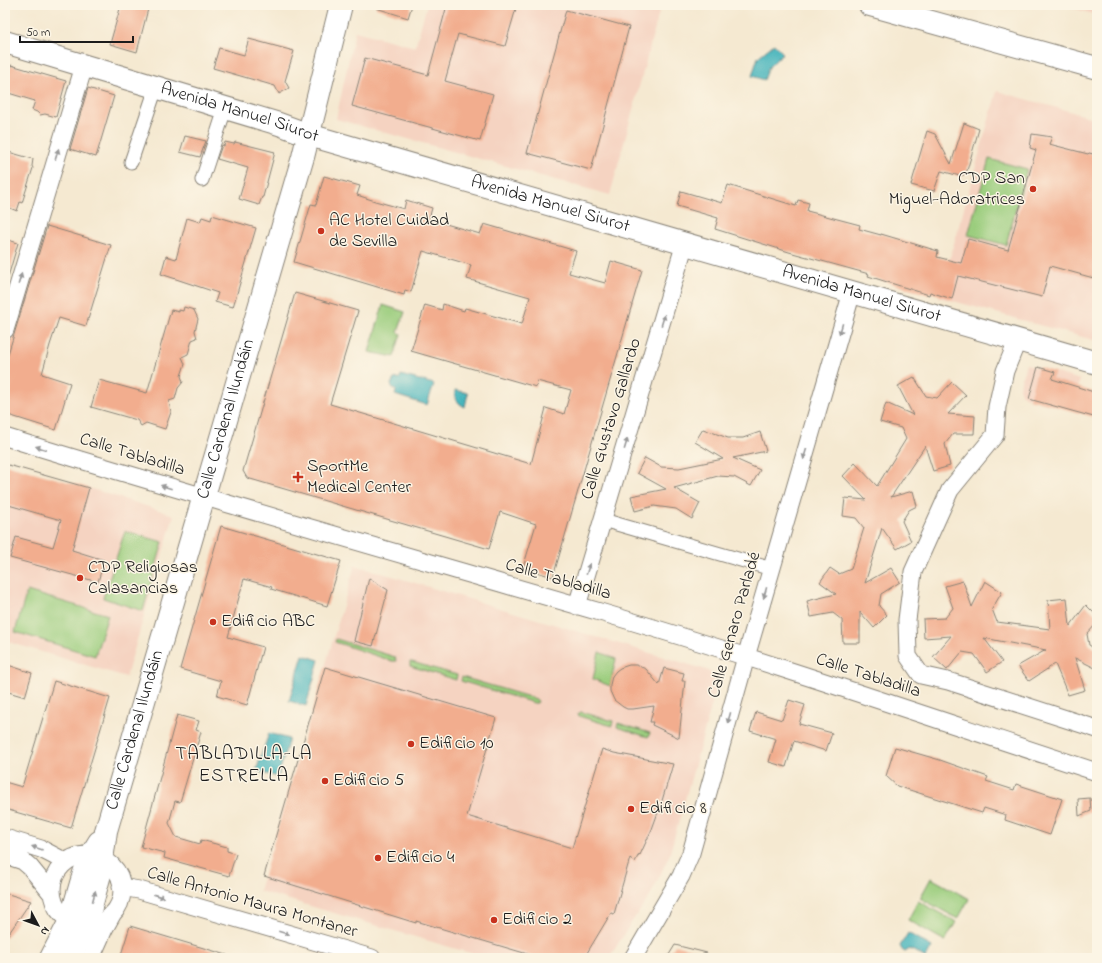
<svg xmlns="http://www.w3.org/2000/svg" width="1102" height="963" font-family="'Indie Flower',sans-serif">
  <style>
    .built { fill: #f5d3c1 }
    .green { fill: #9bcd7e; stroke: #5c744d }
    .water { fill: #43b3bb; stroke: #30686c }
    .building { fill: #f2ad8e }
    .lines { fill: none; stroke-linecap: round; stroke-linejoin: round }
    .pedestrian-casing { stroke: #888276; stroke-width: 15 }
    .minor-casing { stroke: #888276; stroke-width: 19 }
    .secondary-casing { stroke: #888276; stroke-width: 24 }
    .primary-casing { stroke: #888276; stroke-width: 24 }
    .pedestrian { stroke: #fff; stroke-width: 13 }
    .minor { stroke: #fff; stroke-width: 17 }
    .secondary { stroke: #fff; stroke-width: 22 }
    .primary { stroke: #fff; stroke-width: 22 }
    .oneway { fill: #999 }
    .poi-dot { fill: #c8321e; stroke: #fcf5e5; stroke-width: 1.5 }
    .labels { text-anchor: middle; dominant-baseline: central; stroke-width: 3; stroke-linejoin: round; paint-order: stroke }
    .street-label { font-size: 18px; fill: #1c1c1c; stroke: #fcf5e5 }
    .poi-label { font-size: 18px; fill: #1c1c1c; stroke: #fcf5e5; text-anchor: start }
    .neighbourhood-label { font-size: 19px; letter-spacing: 1px; fill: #1c1c1c; stroke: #fcf5e5 }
  </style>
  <rect width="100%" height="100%" fill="#fcf5e5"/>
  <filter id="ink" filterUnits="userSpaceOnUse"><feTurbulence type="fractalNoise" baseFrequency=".025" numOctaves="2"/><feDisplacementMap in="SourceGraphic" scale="8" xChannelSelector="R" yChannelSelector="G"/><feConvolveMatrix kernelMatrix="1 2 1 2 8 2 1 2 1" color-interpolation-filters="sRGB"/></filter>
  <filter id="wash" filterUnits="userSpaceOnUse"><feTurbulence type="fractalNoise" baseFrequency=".012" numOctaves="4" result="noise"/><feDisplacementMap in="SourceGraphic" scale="16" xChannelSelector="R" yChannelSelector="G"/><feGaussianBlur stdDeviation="0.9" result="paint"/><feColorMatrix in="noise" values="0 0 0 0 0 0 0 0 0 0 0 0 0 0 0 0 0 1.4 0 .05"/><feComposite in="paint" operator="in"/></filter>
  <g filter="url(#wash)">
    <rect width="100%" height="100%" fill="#f5e9d1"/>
    <path class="built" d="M427 5H661L610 195 336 119 355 31 415 47Z
      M1062 5H1097V15Z
      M997 91 1097 119V341L939 297Z
      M1026 364 1080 380 1071 410 1026 397 1021 393 1019 388Z
      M5 464 89 488 174 515 126 677 5 641Z
      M355 565 707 670 719 679 669 856 649 898 633 920 609 958H487L259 891Z"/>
    <path class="green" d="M989 159 1027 169 1006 245 968 235Z
      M383 305 405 312 398 332 401 334 394 357 369 352Z
      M125 531 163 542 143 611 103 598Z
      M27 591 108 615 95 656 15 632Z
      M336 639 395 657 396 661H392L335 642Z
      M599 652 616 659 610 686 593 679Z
      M410 662H412L457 675 456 680 410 666Z
      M462 677 536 699 538 701 537 703H534L461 681Z
      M581 712 613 721 612 726 582 717 578 715V714Z
      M618 723 650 733 648 737 617 727Z
      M931 878 969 899 958 919 920 898Z
      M918 901 956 922 945 941 908 920Z"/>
    <path class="water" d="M774 44 783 53 769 67 764 80 752 76 758 57Z
      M401 375 434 384 427 405 395 395 396 391 392 387 391 384 394 379 400 378Z
      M455 390 468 393 465 407C457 403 454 398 455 390Z
      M303 655 319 660 306 706 289 701Z
      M269 733 289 739 278 777 256 771Z
      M908 933 932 947 926 958 910 949 905 952 902 950 900 946Z"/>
    <g id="blocks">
      <path class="building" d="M121 5H149L137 52 110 44Z
        M376 5H412L408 18 376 8Z
        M447 5H517L505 46 458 34 445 81 493 94 480 141 352 106 365 58 428 75Z
        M566 10 629 27 591 170 527 153Z
        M249 39 294 51 285 81 289 88 279 94 275 86 213 68 219 48 244 55Z
        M11 65 66 81 56 117 45 114 40 115 37 112 32 110 35 101 5 92V85Z
        M88 88 114 96 96 157 70 149Z
        M964 123 979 129 966 174 960 176 941 171 934 191 911 185 927 131 935 134 951 164Z
        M1032 134 1052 137 1049 144 1088 154 1089 153 1097 155V279L1050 266 1042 297 958 276 952 299 930 292 929 295 868 276 869 274 789 252 715 229 718 218 677 206 681 191 722 203 728 185 796 206 798 200 809 203 807 211 860 225 859 229 881 235V234L938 251 937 257 961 263 968 239 1008 250 1036 150 1030 148Z
        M185 136 206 141 200 157 180 152Z
        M225 142 234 144 235 142 275 152 263 197H262L259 205 239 199 248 168 217 159 222 145 224 146Z
        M5 151 33 159 32 166 33 168 22 203 20 202 17 211 5 206Z
        M324 176 360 186 357 195 375 201 404 209 406 200 432 208 429 219 480 234 484 224 576 251 569 273 605 283 611 261 642 270 553 577 523 568 536 524 500 512 489 549 247 478 243 471 295 293 358 311 330 404 531 464 546 408 564 414 571 390 537 381 536 387 411 351 425 305 442 310 443 304 464 311 465 308 522 324 530 297 467 279 471 265 423 251 411 292 405 290 404 295 294 262 311 204 316 205Z
        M212 215 256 228 233 307 215 302 218 293 161 274 166 256 176 259 187 218 200 222 202 217 211 220Z
        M47 226 111 245 86 326 59 318 50 345 42 374 70 383 56 430 5 414V364Z
        M5 239 18 243 8 277 5 276Z
        M184 307 194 310 198 319 195 331 197 338 192 340 188 354 182 357 185 364 181 376 183 382 178 388 175 399 169 401 171 412 165 429 146 423 141 426 137 420 91 407 99 380 147 393 171 310 179 312V310L183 311Z
        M1038 367 1055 372 1052 379 1097 393V418L1029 399Z
        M914 377 926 396 937 398 952 382 966 395 948 414 975 416 974 434H953L945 444 950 466 933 471 925 446 891 497 913 491 917 506 909 510 902 521 911 541 897 549 882 528 865 583 891 568 900 582 881 594 879 606 887 615 874 628 860 612V643H843L842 620 833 613 811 617 807 601 836 594 820 582 830 568 839 574 851 569 864 528 856 518 843 516 845 498 866 500 843 476 855 463 877 486 906 439 901 428 880 422 886 403 913 415 898 386Z
        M703 429 728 438H743L760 432 766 451 733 458 760 470 751 486 734 477 718 476 674 488 700 503 692 519 676 509 654 506 635 511 631 496 666 489 637 473 645 458 661 467 679 468 723 459 695 442Z
        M5 464 89 488 72 550 104 560 98 582 10 558 16 537 53 547 61 520 5 504Z
        M221 526 341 561 327 606 271 589 272 587 244 579 228 637 263 647 247 705 217 696 221 681 180 669Z
        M369 578 388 590 373 646 354 641Z
        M963 581 972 607 985 581 1002 592 992 609 997 622 1050 629 1048 600 1067 598 1070 626 1086 605 1097 616V623L1087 634 1089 645 1097 650V669L1075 658 1085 690 1068 695 1055 664 1029 681 1018 666 1046 650 984 638 1002 662 987 672 974 654 962 652 947 670 933 657 951 636 924 638 923 619 945 618 953 608 945 586Z
        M5 664 32 673 25 697 5 691Z
        M629 665H636L646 669 659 685 664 668 684 673 682 681H685L679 738 652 725 653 722H650L654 706 633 709H627L623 707 614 700 610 691V685L612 676 616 671 620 668Z
        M325 667 496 718 467 816 572 848 602 749 614 753 673 764 661 804 652 829 640 855 639 854 635 862 630 858 614 914 611 913 584 958H541L416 921V923L264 876Z
        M54 681 110 698 71 828 5 809V782L22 787Z
        M789 700 805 705 799 724 832 733 826 751 794 741 786 767 769 762 776 739 750 731 756 712 782 720Z
        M177 715 199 721 196 730 201 732 180 802 175 801 169 823 176 837 200 844 201 840 227 847V851L236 854 229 876 164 858 165 853 141 847Z
        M895 747 940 760 988 777 986 781 1014 790 1016 784 1062 799 1050 835 1005 820 1006 815 984 808 982 813 897 786 886 776Z
        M1090 798 1091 811 1079 816 1078 799Z
        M5 893 31 901 5 939Z
        M130 926 227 955V958H120Z
        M675 945 707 953V958H667Z"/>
    </g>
  </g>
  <g filter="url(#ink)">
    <use href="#blocks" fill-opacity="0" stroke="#888276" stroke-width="1"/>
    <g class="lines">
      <g class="pedestrian-casing">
        <path id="pedestrian" d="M131 162 156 88
          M202 180 225 109
          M603 520 772 569"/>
      </g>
      <g class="minor-casing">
        <path id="minor" d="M5 330 84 66
          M1018 339 1005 371 997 407 995 435 950 490 913 572 907 620 908 656 921 675 948 681 1097 729
          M5 437C203 498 401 554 600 612 767 661 932 718 1097 772
          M577 606 685 243
          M5 838 41 849 66 862
          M5 855 23 861 30 867 52 894
          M52 890a35 35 0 1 1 70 0a35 35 0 1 1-70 0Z
          M121 887 139 890 372 958
          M91 958 104 929 113 913
          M633 958 681 876 691 853 746 657 852 292"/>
      </g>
      <g class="secondary-casing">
        <g id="secondary">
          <path id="s1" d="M5 42 279 124 309 135 1097 363"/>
          <path d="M51 958 70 921 84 873 91 855 99 842"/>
          <path id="s2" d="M70 958 86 925 100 874 106 831 303 157 341 5"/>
        </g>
      </g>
      <g class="primary-casing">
        <path id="primary" d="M870 5 1097 68"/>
      </g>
      <use href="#pedestrian" class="pedestrian"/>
      <use href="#minor" class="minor"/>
      <use href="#secondary" class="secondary"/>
      <use href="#primary" class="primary"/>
    </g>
    <defs><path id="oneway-solid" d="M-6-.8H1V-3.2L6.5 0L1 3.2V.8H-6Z"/></defs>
    <g class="oneway">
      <use href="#oneway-solid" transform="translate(57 154) rotate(-73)"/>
      <use href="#oneway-solid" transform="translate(20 279) rotate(-73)"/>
      <use href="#oneway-solid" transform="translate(663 320) rotate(-73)"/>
      <use href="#oneway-solid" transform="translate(841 329) rotate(106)"/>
      <use href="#oneway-solid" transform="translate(626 444) rotate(-73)"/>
      <use href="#oneway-solid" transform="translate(41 448) rotate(-163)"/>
      <use href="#oneway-solid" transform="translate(805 454) rotate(106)"/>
      <use href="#oneway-solid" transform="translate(166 487) rotate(-163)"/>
      <use href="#oneway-solid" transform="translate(588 569) rotate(-73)"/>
      <use href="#oneway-solid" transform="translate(765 593) rotate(106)"/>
      <use href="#oneway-solid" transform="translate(729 718) rotate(106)"/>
      <use href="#oneway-solid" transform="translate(37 848) rotate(-161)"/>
      <use href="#oneway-solid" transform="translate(94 896) rotate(-75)"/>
      <use href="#oneway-solid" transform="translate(159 896) rotate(16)"/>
      <use href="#oneway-solid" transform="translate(284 933) rotate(16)"/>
    </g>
  </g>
  <g class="poi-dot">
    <circle cx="1033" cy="189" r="4"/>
    <circle cx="321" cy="231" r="4"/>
    <path d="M296 471h4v4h4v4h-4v4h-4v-4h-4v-4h4z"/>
    <circle cx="80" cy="578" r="4"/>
    <circle cx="213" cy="622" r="4"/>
    <circle cx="411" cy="744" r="4"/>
    <circle cx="325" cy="781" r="4"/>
    <circle cx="631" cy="809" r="4"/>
    <circle cx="378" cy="858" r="4"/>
    <circle cx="494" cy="920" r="4"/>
  </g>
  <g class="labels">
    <g class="street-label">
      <text stroke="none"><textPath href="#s1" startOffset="245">Avenida Manuel Siurot</textPath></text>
      <text stroke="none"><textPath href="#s1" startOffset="569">Avenida Manuel Siurot</textPath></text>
      <text stroke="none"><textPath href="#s1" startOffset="893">Avenida Manuel Siurot</textPath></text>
      <text stroke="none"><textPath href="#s2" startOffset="562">Calle Cardenal Ilundáin</textPath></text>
      <text transform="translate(612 419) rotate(-73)">Calle Gustavo Gallardo</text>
      <text transform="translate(132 455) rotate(17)">Calle Tabladilla</text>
      <text transform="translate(558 580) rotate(16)">Calle Tabladilla</text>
      <text transform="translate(735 625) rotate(-74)">Calle Genaro Parladé</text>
      <text transform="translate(868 676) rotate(18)">Calle Tabladilla</text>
      <text stroke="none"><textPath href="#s2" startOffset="238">Calle Cardenal Ilundáin</textPath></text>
      <text transform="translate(252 903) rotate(16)">Calle Antonio Maura Montaner</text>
    </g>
    <g class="poi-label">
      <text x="1025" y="179" text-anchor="end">CDP San<tspan x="1025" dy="21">Miguel-Adoratrices</tspan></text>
      <text x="329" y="221">AC Hotel Cuidad<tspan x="329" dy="21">de Sevilla</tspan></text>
      <text x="307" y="467">SportMe<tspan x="307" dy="21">Medical Center</tspan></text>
      <text x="88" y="568">CDP Religiosas<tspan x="88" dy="21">Calasancias</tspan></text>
      <text x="221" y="622">Edificio ABC</text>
      <text x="419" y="744">Edificio 10</text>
      <text x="333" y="781">Edificio 5</text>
      <text x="639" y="809">Edificio 8</text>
      <text x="386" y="858">Edificio 4</text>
      <text x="502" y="920">Edificio 2</text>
    </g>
    <g class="neighbourhood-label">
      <text x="244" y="754">TABLADILLA-LA<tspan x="244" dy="22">ESTRELLA</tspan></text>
    </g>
  </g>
  <rect width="1102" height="963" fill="none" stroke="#fcf5e5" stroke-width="20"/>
  <g transform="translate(38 925) rotate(131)" stroke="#fcf5e5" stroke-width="3" paint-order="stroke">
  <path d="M0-3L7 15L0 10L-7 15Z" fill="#1c1c1c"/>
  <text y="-6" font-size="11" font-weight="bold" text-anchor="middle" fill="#1c1c1c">N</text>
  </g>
  <path d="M20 36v6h113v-6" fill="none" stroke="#1c1c1c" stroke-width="2"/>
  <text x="26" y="36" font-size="12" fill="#1c1c1c" stroke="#fcf5e5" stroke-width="3" paint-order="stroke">50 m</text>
</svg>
